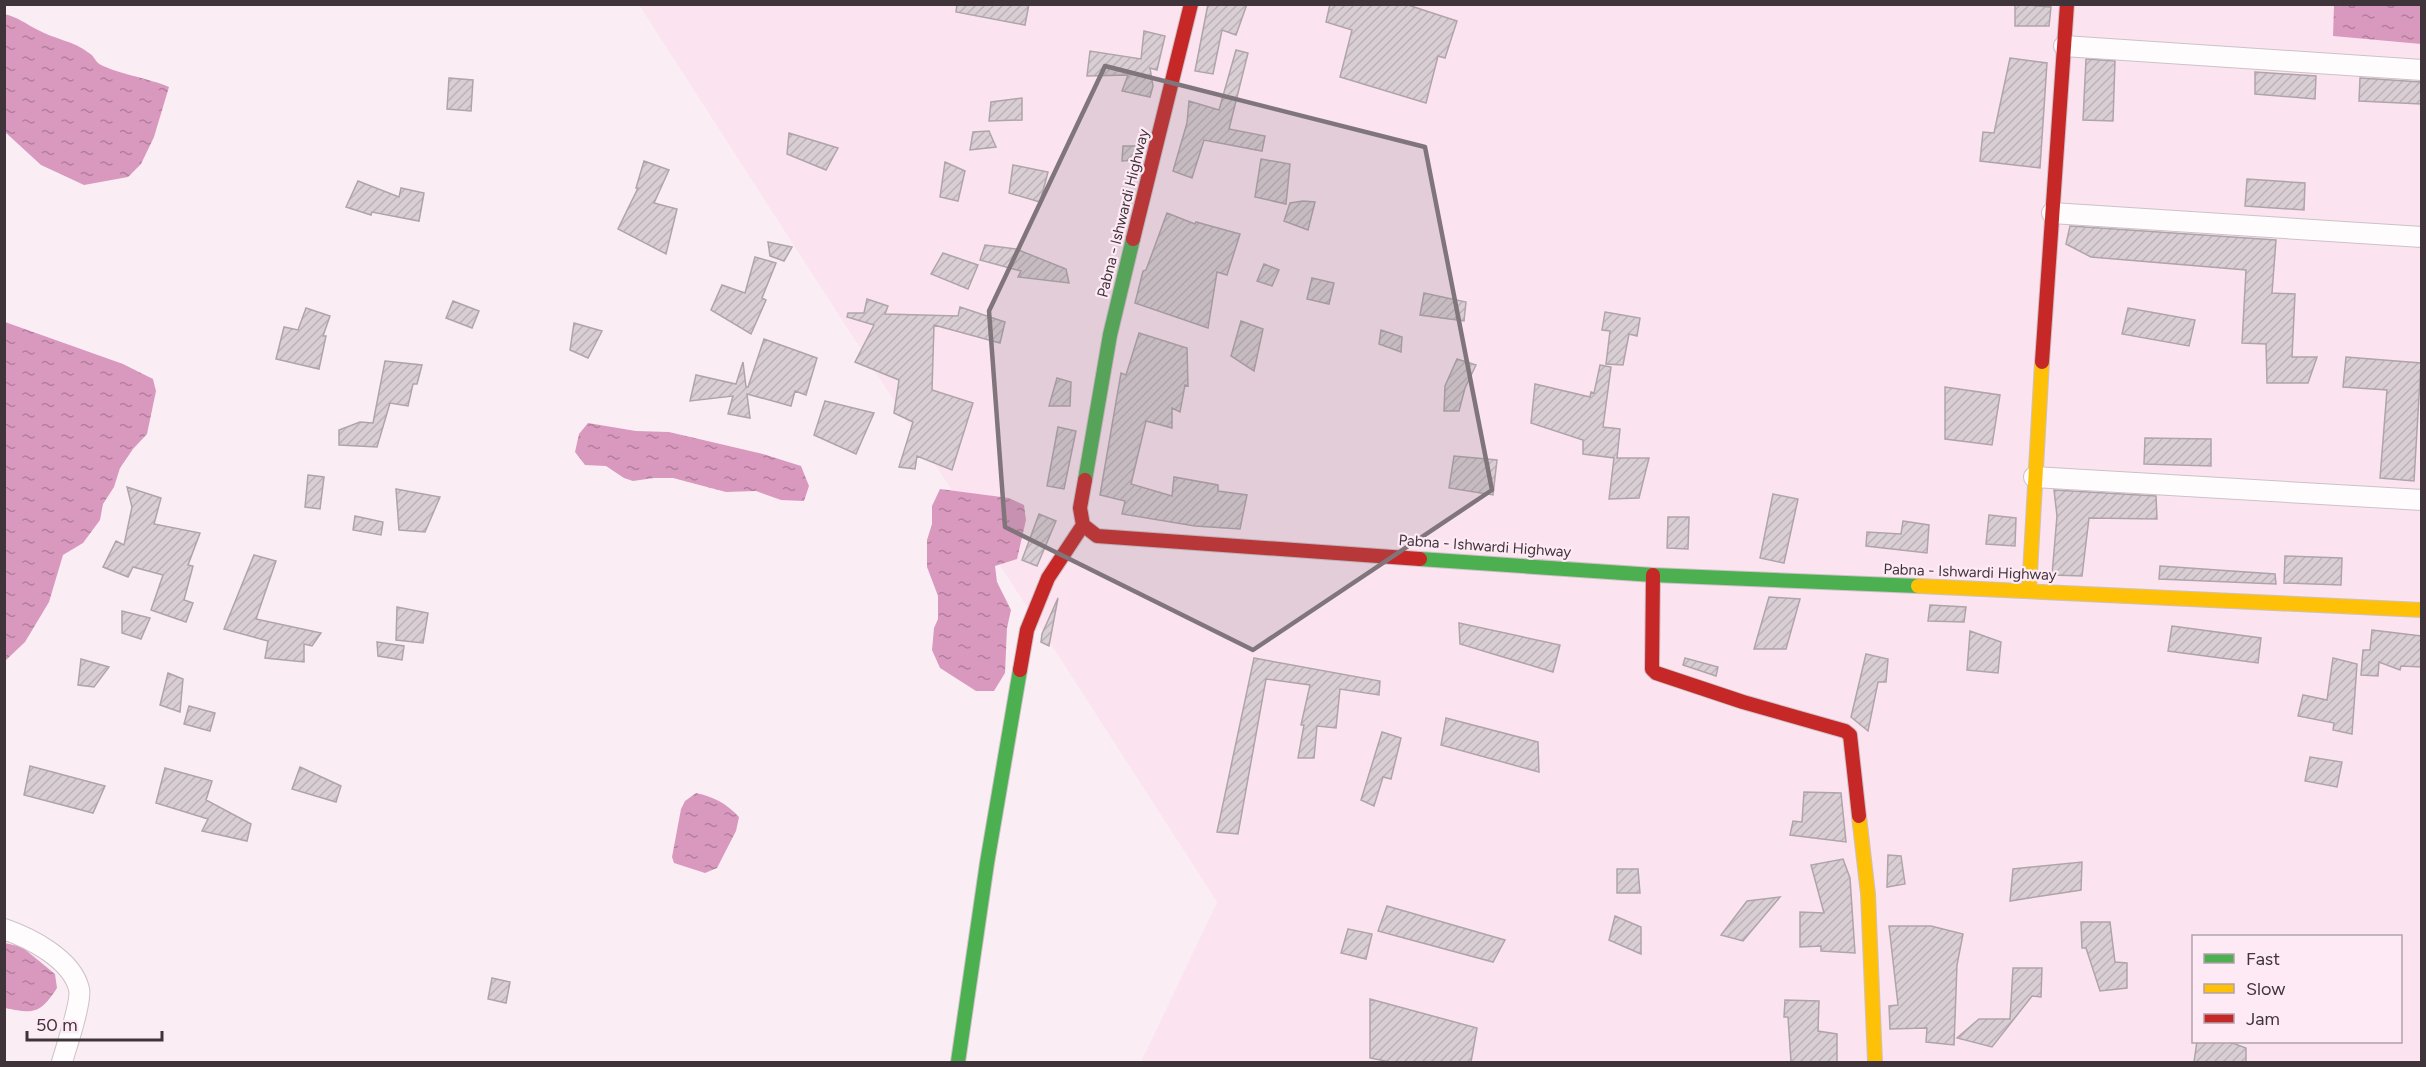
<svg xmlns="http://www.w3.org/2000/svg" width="2426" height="1067" font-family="Figtree,sans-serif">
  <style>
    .built { fill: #fbe4f0; fill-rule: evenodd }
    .water { fill: url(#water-ripples) }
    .building { fill: url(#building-hatch); stroke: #afa4aa; stroke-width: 1.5 }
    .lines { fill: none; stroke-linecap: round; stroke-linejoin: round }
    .street-casing { stroke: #cdc1c7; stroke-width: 22 }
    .fast-casing { stroke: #cdc1c7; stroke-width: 16 }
    .slow-casing { stroke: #cdc1c7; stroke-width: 16 }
    .jam-casing { stroke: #cdc1c7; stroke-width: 16 }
    .street { stroke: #fefcfd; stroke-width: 20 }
    .fast { stroke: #4caf50; stroke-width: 14 }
    .slow { stroke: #ffc107; stroke-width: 14 }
    .jam { stroke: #c62828; stroke-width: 14 }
    .marked { fill: #81757c; fill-opacity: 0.2; stroke: #81757c; stroke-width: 4.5; stroke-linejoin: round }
    .labels { text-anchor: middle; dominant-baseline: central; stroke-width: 4.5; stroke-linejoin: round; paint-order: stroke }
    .street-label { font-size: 15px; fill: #40343b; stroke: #feeaf4 }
  </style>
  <defs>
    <pattern id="water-ripples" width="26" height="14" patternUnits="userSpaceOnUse" patternTransform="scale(1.5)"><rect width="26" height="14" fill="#d999be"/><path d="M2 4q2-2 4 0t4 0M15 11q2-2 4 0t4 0" fill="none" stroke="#b17e9c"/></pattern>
    <pattern id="building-hatch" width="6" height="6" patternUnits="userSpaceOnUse" patternTransform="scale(1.5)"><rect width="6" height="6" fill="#d9ced4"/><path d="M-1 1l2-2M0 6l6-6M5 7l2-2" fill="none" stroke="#bbb2b7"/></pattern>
  </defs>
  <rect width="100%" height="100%" fill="#faeef4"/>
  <path class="built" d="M639 5H2421V1062H1141L1217 902ZM2194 936H2400V1042H2194Z"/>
  <path class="water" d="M2334 5H2421V44L2333 36Z
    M4 14C18 17 26 24 38 30 54 39 74 41 89 53 93 55 95 60 98 63 110 72 152 79 169 87L154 137 141 164 128 177 84 185 41 165 5 132Z
    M5 322 123 364 153 379 156 391 147 434 133 449 120 468 114 487 103 504 100 520 83 543 63 555 49 602 25 642 5 661Z
    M588 423 636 431 669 432 763 454 801 466 809 486 804 501 781 500 756 491 726 492 673 478H654L633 481 624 478 606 466 585 465 575 452 579 434Z
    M940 489 1009 498 1024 505 1026 520 1017 559 995 566 997 582 1011 610 1007 628 1005 673 994 691H976L940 668 932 650 934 628 938 619V596L927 567V540L932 524V506Z
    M696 793C714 797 726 803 739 817L736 831 717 868 705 873 674 863 672 857 681 809 685 801Z
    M5 943 22 947 55 974 57 988C40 1014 34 1014 5 1008Z"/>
  <path class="building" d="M957 4H1029L1025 25 956 12Z
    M1208 4H1247L1236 35 1222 30 1213 74 1195 71Z
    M1330 4H1405L1457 21 1445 58 1438 56 1426 103 1340 77 1352 30 1326 22Z
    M2015 4 2051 7 2049 26H2015Z
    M1144 31 1165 36 1157 70 1150 68 1153 86 1150 97 1122 91 1128 75 1087 76 1090 51 1141 59Z
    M1236 50 1248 53 1229 129 1265 136 1262 151 1204 140 1192 178 1173 171 1187 123 1189 101 1219 110Z
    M2010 58 2047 63 2040 168 1980 161 1983 132 1994 133Z
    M2086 59 2115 61 2113 121 2083 120Z
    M2255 72 2316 76 2315 99 2255 94Z
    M449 78 473 80 471 111 447 109Z
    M2360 78 2421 82V104L2359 101Z
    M1022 98V120L989 121 991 102Z
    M989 131 996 147 970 150 973 132Z
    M789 133 838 148 826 170 787 154Z
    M1123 146H1139L1135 160 1122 161Z
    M1261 159 1290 164 1286 204 1255 197Z
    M644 161 669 170 654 203 677 209 666 254 618 229 638 188H636Z
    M945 162 965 171 958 201 940 197Z
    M1013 165 1048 172 1040 202 1009 193Z
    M2247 179 2305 183 2304 210 2245 206Z
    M358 181 399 197 401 188 424 193 419 221 372 212 371 215 346 207Z
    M1303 201 1315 202 1308 230 1284 221 1290 203Z
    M1167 213 1195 224 1196 222 1240 234 1227 275 1217 272 1208 328 1135 303 1143 271 1146 270Z
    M2070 226 2276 240 2272 293 2295 294 2292 357H2317L2308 383H2267L2266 344 2242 343 2246 270 2091 257 2066 244Z
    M768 242 792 247 784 261 770 256Z
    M985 245 1016 249 1066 269 1069 283 1018 277 1021 271 980 260Z
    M943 253 978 265 968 289 931 274Z
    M755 257 776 263 762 298 766 300 751 334 711 310 722 285 745 293Z
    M1264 264 1279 270 1272 286 1257 281Z
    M1312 278 1334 283 1329 304 1307 299Z
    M1424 293 1466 302 1464 321 1420 315Z
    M867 299 888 306 885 314 958 316 960 307 1005 322 1000 343 934 325 932 390 973 403 952 470 917 456 915 469 899 467 913 422 894 413 899 380 855 362 874 325 847 317 848 313H864Z
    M453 301 479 311 472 328 446 318Z
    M306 308 330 316 323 336H326L319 369 276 359 284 327 298 330Z
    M2128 308 2195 320 2189 346 2122 334Z
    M1605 312 1640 318 1637 336 1629 334 1623 365 1606 364 1610 331 1602 330Z
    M1241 321 1263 329 1254 371 1231 356Z
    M574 323 602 331 588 358 570 350Z
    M1381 330 1402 337 1401 352 1379 344Z
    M1139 333 1187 348 1188 386 1185 385 1180 412 1172 408V428L1146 421 1131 484 1172 496 1174 477 1218 485V491L1247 495 1240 529 1195 526 1122 514 1125 501 1100 495 1121 373 1126 375Z
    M764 339 817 358 806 395 795 391 791 406 747 394 750 418 728 414 733 396 690 401 696 375 736 384 743 362 746 387H748Z
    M2346 357 2421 363 2414 481 2380 478 2387 390 2343 387Z
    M1457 359 1476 365 1465 388 1459 411H1444L1445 386Z
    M385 361 422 365 417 384H413L408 406 390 403 377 447 339 445V430L360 422 373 423Z
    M1600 365 1611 367 1603 427 1620 429 1617 458H1649L1639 498 1609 499 1614 458 1583 454V440L1531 423 1535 384 1590 397 1591 392 1594 393Z
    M1057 378 1071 382 1070 406H1049Z
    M1945 387 2000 395 1992 445 1945 439Z
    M825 401 874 413 856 454 814 435Z
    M1058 427 1076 431 1064 489 1047 486Z
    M2145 438 2211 439V466L2144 464Z
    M1454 456 1497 460 1493 495 1449 488Z
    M308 475 324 477 320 509 305 507Z
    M127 487 161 498 154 524 200 533 188 565 193 566 184 600 193 603 186 622 151 610 163 575 133 567 128 577 103 567 116 541 124 545 132 507Z
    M396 489 440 497 425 532 399 530Z
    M2054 490 2156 496 2157 519 2089 518 2082 576 2052 575 2057 516Z
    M1773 494 1798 499 1784 563 1760 558Z
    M1039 514 1056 521 1037 566 1022 560Z
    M1989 515 2016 518 2015 546 1986 544Z
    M355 516 383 522 381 535 353 530Z
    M1668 517H1689L1688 549 1667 548Z
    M1903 521 1929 525 1927 553 1866 546 1867 532 1901 534Z
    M254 555 276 561 256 619 321 633 312 646 304 644V662L265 658 268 641 224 629Z
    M2285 556 2342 558 2341 585 2284 583Z
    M2160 566 2275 574 2276 584 2159 579Z
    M1769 597 1800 599 1786 649H1754Z
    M1058 598 1049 646 1041 642 1042 634Z
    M1930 605 1966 607 1964 622 1928 621Z
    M397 607 428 613 423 643 396 640Z
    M122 611 150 618 141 639 122 633Z
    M1459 623 1560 645 1553 672 1460 644Z
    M2172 626 2261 638 2258 663 2168 651Z
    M2372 630 2421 636V667L2401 666 2400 670 2379 662 2378 676 2361 675 2363 650H2370Z
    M1970 631 2001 642 1998 673 1967 670Z
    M377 642 404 646 402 660 378 656Z
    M1866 654 1888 659 1886 682H1878L1868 731 1851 717Z
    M1254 658 1380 681 1379 695 1340 689 1336 728 1317 726 1314 758H1298L1304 725H1301L1310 685 1266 679 1238 834 1217 832Z
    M1685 658 1718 667 1716 676 1683 665Z
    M2333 658 2357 664 2352 734 2333 730 2334 723 2298 716 2303 695 2327 700Z
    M81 659 109 667 94 687 78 685Z
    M168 673 183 679 180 712 160 705Z
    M189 706 215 713 210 731 184 724Z
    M1446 718 1538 742 1539 772 1441 745Z
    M1382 732 1401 738 1391 779 1383 777 1374 806 1361 800Z
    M2310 757 2342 762 2337 787 2305 781Z
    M30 766 105 786 93 813 24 795Z
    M300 767 341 786 336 802 292 789Z
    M165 768 212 781 206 800 251 824 247 841 202 831 208 819 156 803Z
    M1804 792 1841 793 1846 842 1790 835 1793 821 1802 822Z
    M1888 855 1901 856 1905 884 1887 887Z
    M1843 859 1850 878 1855 953 1821 951V946L1800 947V912L1824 913 1811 865Z
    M2082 862 2081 890 2010 901 2013 869Z
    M1617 869H1638L1640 893H1617Z
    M1780 897 1743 941 1721 935 1747 901Z
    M1387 906 1505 940 1493 962 1378 931Z
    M1615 916 1641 927V954L1609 940Z
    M2081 922H2110L2115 962 2127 963V988L2100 991 2086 948H2082Z
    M1889 926H1931L1963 934 1957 965 1954 1045 1926 1042 1927 1028 1890 1029 1889 1006 1898 1005Z
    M1348 929 1372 934 1366 959 1341 953Z
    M2013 968H2042L2041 997 2032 996 1992 1047 1957 1038 1979 1019H2010Z
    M492 978 510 982 506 1003 488 999Z
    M1370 999 1477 1028 1471 1062H1390L1370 1058Z
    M1785 1000 1819 1001 1818 1031 1837 1034V1062H1791L1788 1017H1784Z
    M2197 1041H2227L2246 1048V1062H2194Z"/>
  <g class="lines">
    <g class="street-casing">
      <path id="street" d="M2064 46 2422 70
        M2052 213 2422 237
        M2034 477 2422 500
        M4 929C30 938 72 959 79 989 82 1001 66 1048 62 1062"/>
    </g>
    <g class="fast-casing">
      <path id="fast" d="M1085 480 1110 335 1133 239
        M1420 559 1653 575 1918 586
        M958 1062 987 863 1020 670"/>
    </g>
    <g class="slow-casing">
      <path id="slow" d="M1918 586 2422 610
        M2029 591 2042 362
        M1859 816 1868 894 1875 1062"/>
    </g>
    <g class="jam-casing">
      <path id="jam" d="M1133 239 1191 4
        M2042 362 2067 4
        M1085 480 1080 508 1083 525 1097 536 1420 559
        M1653 575 1652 669 1656 673 1743 702 1845 731 1850 735 1859 816
        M1020 670 1027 630 1048 578 1083 525"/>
    </g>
    <use href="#street" class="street"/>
    <use href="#fast" class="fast"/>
    <use href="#slow" class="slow"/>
    <use href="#jam" class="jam"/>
  </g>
  <path class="marked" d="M1105 66 1425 147 1492 490 1253 650 1005 527 989 311Z"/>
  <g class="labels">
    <g class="street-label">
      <text transform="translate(1123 213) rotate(-76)">Pabna - Ishwardi Highway</text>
      <text transform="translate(1485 546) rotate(4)">Pabna - Ishwardi Highway</text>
      <text transform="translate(1970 572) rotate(2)">Pabna - Ishwardi Highway</text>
    </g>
  </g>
  <rect width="2426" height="1067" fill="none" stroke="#40343b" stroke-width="12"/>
  <rect x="2192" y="935" width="210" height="108" fill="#feeaf4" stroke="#b2a1aa" stroke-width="1.5"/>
  <rect x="2204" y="954" width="30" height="9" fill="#4caf50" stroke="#b2a1aa" stroke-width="1.5"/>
  <text x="2246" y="965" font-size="18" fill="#40343b">Fast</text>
  <rect x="2204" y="984" width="30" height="9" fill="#ffc107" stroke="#b2a1aa" stroke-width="1.5"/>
  <text x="2246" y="995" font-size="18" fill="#40343b">Slow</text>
  <rect x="2204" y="1014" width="30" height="9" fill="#c62828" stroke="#b2a1aa" stroke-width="1.5"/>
  <text x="2246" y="1025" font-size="18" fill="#40343b">Jam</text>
  <path d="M27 1031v9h135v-9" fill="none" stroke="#40343b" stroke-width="3"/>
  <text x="36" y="1031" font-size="18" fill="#40343b" stroke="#feeaf4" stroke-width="4.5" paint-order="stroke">50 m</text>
</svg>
